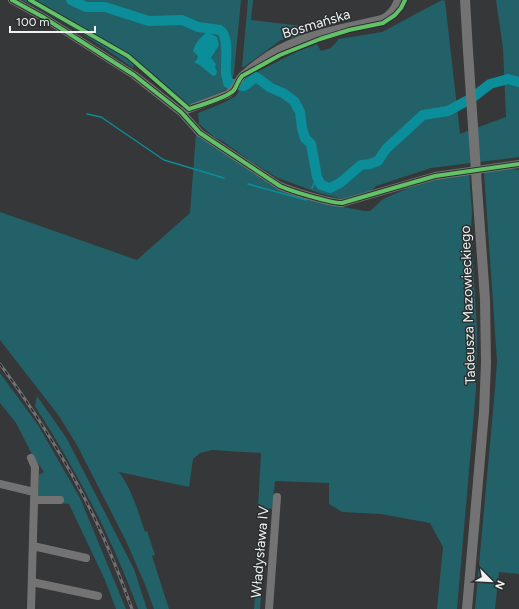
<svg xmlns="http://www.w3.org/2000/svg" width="519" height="609" font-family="Figtree,sans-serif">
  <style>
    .green { fill: #236168 }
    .water { fill: #0b8d9a }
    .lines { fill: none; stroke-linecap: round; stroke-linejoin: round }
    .stream { stroke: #0b8d9a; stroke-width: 1.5 }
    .river { stroke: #0b8d9a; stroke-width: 10 }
    .minor { stroke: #737374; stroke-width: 8 }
    .major { stroke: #737374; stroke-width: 10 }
    .rail-casing { stroke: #727274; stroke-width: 3 }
    .rail { stroke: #2b2e2e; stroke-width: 1.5; stroke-dasharray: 4.5; stroke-linecap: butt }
    .major-bridge { stroke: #737374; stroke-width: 10 }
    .cycleway-casing { stroke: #2b2e2e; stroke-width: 6 }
    .cycleway { stroke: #61c268; stroke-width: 4 }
    .labels { text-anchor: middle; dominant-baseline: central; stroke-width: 3; stroke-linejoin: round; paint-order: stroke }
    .street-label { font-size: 14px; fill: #f0f2f2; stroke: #2b2e2e }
  </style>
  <rect width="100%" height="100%" fill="#363738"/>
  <path class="green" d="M22 0H29L128 57 135 63 133 68C98 43 60 19 22 0Z
    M32 0H241L234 73 230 88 187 106 129 56Z
    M248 0H253L251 20 301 26 300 36 281 40 244 67H242Z
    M442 0 445 1 460 134 506 117 503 48 496 0H519V157L431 168 376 186 372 191 342 199 319 193 278 178 253 163 224 142 214 137 199 124 198 113 221 104 236 96 243 83 257 72 296 52 317 44 321 51 331 48 339 39 382 32Z
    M196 134 240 163 319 202 364 211H370L383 199 434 177 469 172 472 211 471 230H466V234H471L477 330 476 390 457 609H437L443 547 430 523 381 514 342 512 329 504V483L275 481 272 509 258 508 261 453 212 450 200 453 193 459 189 487 119 472C132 490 138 511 145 532L147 531 155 555 152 556 169 609H154L144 582 126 541 78 447 59 416 0 340V212L137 260 190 213Z
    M505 168 519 170V574L499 572 495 609H475L495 389 497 361 484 172Z
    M0 373 38 425 80 498 126 609H116L105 580 69 504 57 503 38 497 39 475 44 472 33 456 16 423 0 403Z
    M37 396 67 439 134 569 147 609H138C112 537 76 470 35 406Z
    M255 596H261L260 609H254Z"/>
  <path class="water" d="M207 32 217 37 219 45 211 58 216 64 215 68 217 71 216 75 213 76 201 66 194 62 197 60 198 56 193 51C195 43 200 38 207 32Z"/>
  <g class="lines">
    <path class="stream" d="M87 114 101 117 164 160 224 178
      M248 184 306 200 307 199
      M312 188 317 177"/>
    <path class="river" d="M71 0 86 7H105L149 21 182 20 198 27 220 30C230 37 225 62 226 73 226 76 228 80 228 83L244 86 256 77 271 88 283 93 294 101 300 112 302 128 305 138 311 144 317 177 321 185 330 188 340 183 361 165 370 164 378 161 386 149 423 115 448 111 472 98 490 84 508 79 519 82"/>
    <path class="minor" d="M12 0 43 17 134 75 181 112 200 133 280 186C291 191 330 203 342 203L435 176 519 164
      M181 112 228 94C236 88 236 83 242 76 253 66 266 56 279 49 310 33 348 27 382 19 391 15 395 9 398 0
      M31 458 35 467 31 609
      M0 484 34 492
      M34 500H60
      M33 546 86 558
      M32 582 98 596
      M269 609 277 497"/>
    <path class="major" d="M465 0 468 51
      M467 609 484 412 486 363 485 299 477 187"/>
    <g class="rail-casing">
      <path id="rail" d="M0 364C36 413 69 465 95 519 109 548 121 579 132 609"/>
    </g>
    <use href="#rail" class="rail"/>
    <path class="major-bridge" d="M468 51 477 187"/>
    <g class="cycleway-casing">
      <path id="cycleway" d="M12 0 43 17 134 75 181 112 200 133 280 186C291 191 330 203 342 203L435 176 519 164
        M30 0 128 56 189 109C198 106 229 97 234 90 237 86 238 80 242 76L280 55 320 39 349 30 383 23 395 15 401 8 405 0"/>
    </g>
    <use href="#cycleway" class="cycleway"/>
  </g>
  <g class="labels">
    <g class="street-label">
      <text transform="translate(316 24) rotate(-17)">Bosmańska</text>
      <text transform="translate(468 305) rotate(-92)">Tadeusza Mazowieckiego</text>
      <text transform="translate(260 552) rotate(-85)">Władysława IV</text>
    </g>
  </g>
  <g transform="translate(491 581) rotate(114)" stroke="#2b2e2e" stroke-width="3" paint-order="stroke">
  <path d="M0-3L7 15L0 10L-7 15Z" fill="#f0f2f2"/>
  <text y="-6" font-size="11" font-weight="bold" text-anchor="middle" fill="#f0f2f2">N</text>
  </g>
  <path d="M10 26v6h85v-6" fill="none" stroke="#f0f2f2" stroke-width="2"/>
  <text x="16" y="26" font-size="12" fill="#f0f2f2" stroke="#2b2e2e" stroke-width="3" paint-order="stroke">100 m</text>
</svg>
